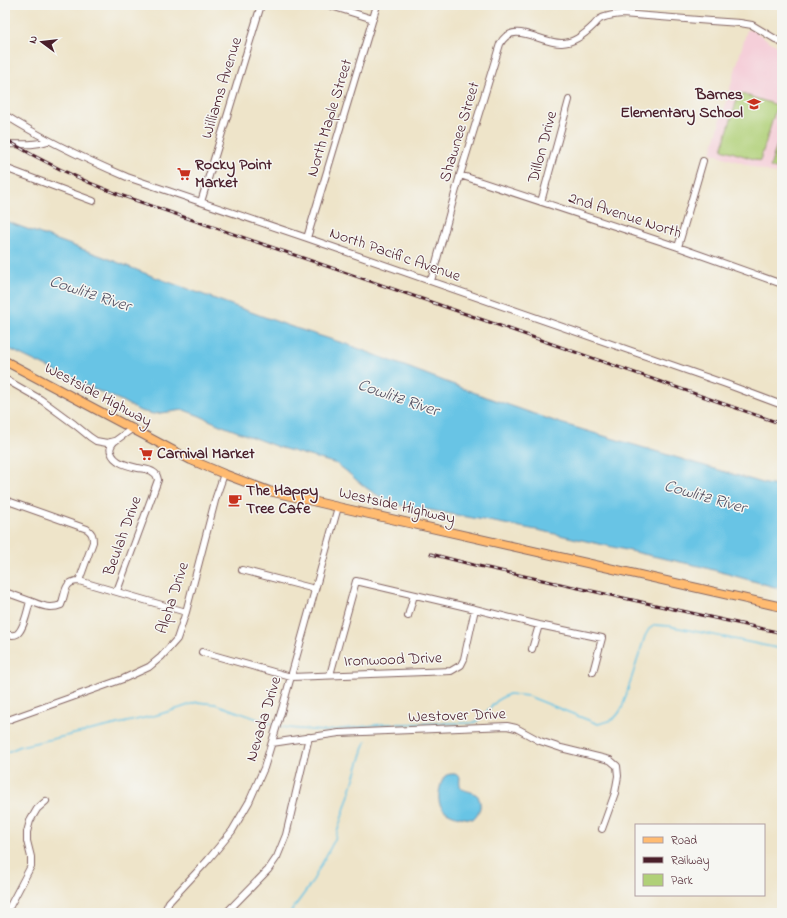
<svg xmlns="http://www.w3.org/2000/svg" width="787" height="918" font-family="'Indie Flower',sans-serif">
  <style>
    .built { fill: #f5cfd9 }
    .green { fill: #b0d078; stroke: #7d7852 }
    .water { fill: #67c4e5; stroke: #587288 }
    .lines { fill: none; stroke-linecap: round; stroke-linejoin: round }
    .stream { stroke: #67c4e5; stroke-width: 1.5 }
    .minor-casing { stroke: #836462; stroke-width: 8 }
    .major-casing { stroke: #836462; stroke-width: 10 }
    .minor { stroke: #fff; stroke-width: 6 }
    .major { stroke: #ffbb71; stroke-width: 8 }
    .rail-casing { stroke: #4a1f2b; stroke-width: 3 }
    .rail { stroke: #f6f6f2; stroke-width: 1.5; stroke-dasharray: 4.5; stroke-linecap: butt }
    .labels { text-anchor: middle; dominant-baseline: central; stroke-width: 3; stroke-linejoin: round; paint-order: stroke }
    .street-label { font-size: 16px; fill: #4a1f2b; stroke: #f6f6f2 }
    .poi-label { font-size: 16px; font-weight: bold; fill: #4a1f2b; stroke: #f6f6f2; text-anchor: start }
    .water-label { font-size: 17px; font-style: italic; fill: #535163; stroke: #f6f6f2 }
  </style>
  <rect width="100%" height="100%" fill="#f6f6f2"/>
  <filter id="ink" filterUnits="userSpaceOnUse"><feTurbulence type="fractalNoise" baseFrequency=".025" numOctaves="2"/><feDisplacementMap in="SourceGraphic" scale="8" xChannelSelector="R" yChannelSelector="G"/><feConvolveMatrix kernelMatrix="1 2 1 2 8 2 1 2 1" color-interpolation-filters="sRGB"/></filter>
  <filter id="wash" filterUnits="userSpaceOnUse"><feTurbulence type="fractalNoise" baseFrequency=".012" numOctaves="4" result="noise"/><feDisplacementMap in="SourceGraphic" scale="16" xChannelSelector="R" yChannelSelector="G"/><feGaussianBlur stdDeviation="0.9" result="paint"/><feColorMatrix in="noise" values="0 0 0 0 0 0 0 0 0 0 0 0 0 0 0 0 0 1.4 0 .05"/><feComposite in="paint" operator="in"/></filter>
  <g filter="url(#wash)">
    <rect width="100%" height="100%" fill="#eee4c9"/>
    <path class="built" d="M747 30H752L782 49V176L711 153Z"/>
    <path class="green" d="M739 93 777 105 760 161 722 149Z
      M782 128V167L781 171 770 167Z"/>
    <path class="water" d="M5 221 104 257 152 276 292 327 349 345 486 397 560 423 766 484 782 487V589L699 566 648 555 542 531 430 510C424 509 418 509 412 508 399 506 385 500 374 493 360 485 350 473 337 464L278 447 220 425 200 416 184 410 153 414 140 411 120 400 89 387 5 347Z
      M455 774 460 777C458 794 466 788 475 794 478 795 478 796 479 799 482 807 479 813 473 819 463 818 450 816 443 809 441 807 439 803 439 800 438 794 441 780 445 776 448 774 451 774 455 774Z"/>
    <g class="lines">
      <path class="stream" d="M278 726 288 728 325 731 384 724 472 723 477 721 499 699 509 694 528 696 598 724C612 721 615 720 622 708L645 636 649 629 655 625 669 626 782 649
        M5 753 21 746 101 728 157 715 180 708 197 702 215 704 275 725
        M289 913 292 910 311 884 335 839 366 741"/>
    </g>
  </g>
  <g filter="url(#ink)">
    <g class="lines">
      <g class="minor-casing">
        <path id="minor" d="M328 5 373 19
          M5 115C44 140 85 159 127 177L307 238 726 384 782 405
          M5 144C19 144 34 146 48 141
          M5 168 93 201
          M460 175 678 247 782 284
          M201 202 261 5
          M541 202 569 100
          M307 238 377 5
          M678 247 703 161
          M431 281 460 175 500 44C513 19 541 44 562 43 574 43 586 33 594 25 596 23 598 20 600 19 607 15 615 15 622 14L711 21 740 23 752 25 782 43
          M5 379 40 399 74 424 90 437 96 441 107 443 115 441 133 428
          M115 441C112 444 109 448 111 452 114 463 129 466 138 468 143 469 149 469 153 472 157 474 157 476 158 480L117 591
          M5 500 87 529C92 533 93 535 93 542L79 581
          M242 570 315 589
          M5 592 30 601
          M408 616 414 595
          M5 634C9 635 14 636 17 634 24 629 28 609 30 601 40 605 50 610 61 605 66 594 63 581 79 581L186 612
          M532 649 539 625
          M202 652 291 677 451 671 461 665 464 659 475 609
          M330 675 356 581 475 609 539 625 602 638 593 672
          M5 721 123 679 149 667 161 657 177 639 186 612 216 497 224 474
          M272 743 339 733 507 726 516 728 540 741 561 748 610 760 617 766 618 776 615 793 602 829
          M5 910 10 906 31 866V857L27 841V832L30 821 37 809 46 801
          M164 913 169 902 208 860 232 831 249 802 264 768 282 709 338 507
          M226 913 268 870 277 857 286 835 309 737"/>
      </g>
      <g class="major-casing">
        <path id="major" d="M5 361 191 460 224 474 269 491 338 507 782 607"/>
      </g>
      <use href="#minor" class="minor"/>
      <use href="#major" class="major"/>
      <g class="rail-casing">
        <path id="rail" d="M5 139C41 161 80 180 120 195L492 323 782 424
          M431 554 474 565 782 633"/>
      </g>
      <use href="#rail" class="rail"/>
    </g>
  </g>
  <defs>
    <g id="school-bare" transform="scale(1.08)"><path d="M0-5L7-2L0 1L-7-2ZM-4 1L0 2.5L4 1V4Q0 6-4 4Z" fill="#c8321e" stroke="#f6f6f2" stroke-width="2.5" paint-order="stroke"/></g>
    <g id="supermarket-bare" transform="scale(1.08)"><path d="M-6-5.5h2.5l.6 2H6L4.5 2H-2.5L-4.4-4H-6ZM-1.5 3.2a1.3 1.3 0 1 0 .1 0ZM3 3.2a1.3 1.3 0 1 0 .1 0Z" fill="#c8321e" stroke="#f6f6f2" stroke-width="2.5" paint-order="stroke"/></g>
    <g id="cafe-bare" transform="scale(1.08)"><path d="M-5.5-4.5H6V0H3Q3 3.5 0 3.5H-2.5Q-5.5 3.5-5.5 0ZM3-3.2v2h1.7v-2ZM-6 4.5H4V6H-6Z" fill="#c8321e" stroke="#f6f6f2" stroke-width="2.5" paint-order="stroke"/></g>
  </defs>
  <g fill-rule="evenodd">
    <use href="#school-bare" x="754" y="104"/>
    <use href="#supermarket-bare" x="184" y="174"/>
    <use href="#supermarket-bare" x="146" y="454"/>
    <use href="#cafe-bare" x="235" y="500"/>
  </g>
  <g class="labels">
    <g class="street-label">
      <text transform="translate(222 88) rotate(-73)">Williams Avenue</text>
      <text transform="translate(330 118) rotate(-73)">North Maple Street</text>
      <text transform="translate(460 132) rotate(-73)">Shawnee Street</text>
      <text transform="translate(543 147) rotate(-75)">Dillon Drive</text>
      <text transform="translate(625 216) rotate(18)">2nd Avenue North</text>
      <text transform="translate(395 255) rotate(19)">North Pacific Avenue</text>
      <text transform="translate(98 395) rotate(28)">Westside Highway</text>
      <text transform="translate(397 506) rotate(13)">Westside Highway</text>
      <text transform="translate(123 536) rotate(-70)">Beulah Drive</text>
      <text transform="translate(173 598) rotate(-72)">Alpha Drive</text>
      <text transform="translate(393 660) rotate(-2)">Ironwood Drive</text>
      <text transform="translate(457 716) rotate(-2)">Westover Drive</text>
      <text transform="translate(264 719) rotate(-73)">Nevada Drive</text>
    </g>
    <g class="poi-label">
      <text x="743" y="95" text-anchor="end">Barnes<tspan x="743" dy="18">Elementary School</tspan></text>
      <text x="195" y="165">Rocky Point<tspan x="195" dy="18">Market</tspan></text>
      <text x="157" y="454">Carnival Market</text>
      <text x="246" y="491">The Happy<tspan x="246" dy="18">Tree Cafe</tspan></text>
    </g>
    <g class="water-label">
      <text transform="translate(90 294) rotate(18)">Cowlitz River</text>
      <text transform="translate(398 398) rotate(19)">Cowlitz River</text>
      <text transform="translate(705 497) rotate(16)">Cowlitz River</text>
    </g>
  </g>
  <rect width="787" height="918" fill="none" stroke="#f6f6f2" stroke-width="20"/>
  <rect x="635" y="824" width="130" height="72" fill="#f6f6f2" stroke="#b1a0a2"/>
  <rect x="643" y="837" width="20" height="6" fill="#ffbb71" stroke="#b1a0a2"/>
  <text x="671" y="844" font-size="12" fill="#4a1f2b">Road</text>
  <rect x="643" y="857" width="20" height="6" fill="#4a1f2b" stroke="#b1a0a2"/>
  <text x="671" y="864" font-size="12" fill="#4a1f2b">Railway</text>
  <rect x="643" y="874" width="20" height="12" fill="#b0d078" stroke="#b1a0a2"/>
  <text x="671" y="884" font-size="12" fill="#4a1f2b">Park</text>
  <g transform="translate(42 42) rotate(285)" stroke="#f6f6f2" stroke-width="3" paint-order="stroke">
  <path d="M0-3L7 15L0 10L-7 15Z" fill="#4a1f2b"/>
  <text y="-6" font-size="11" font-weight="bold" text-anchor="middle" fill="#4a1f2b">N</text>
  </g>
</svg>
